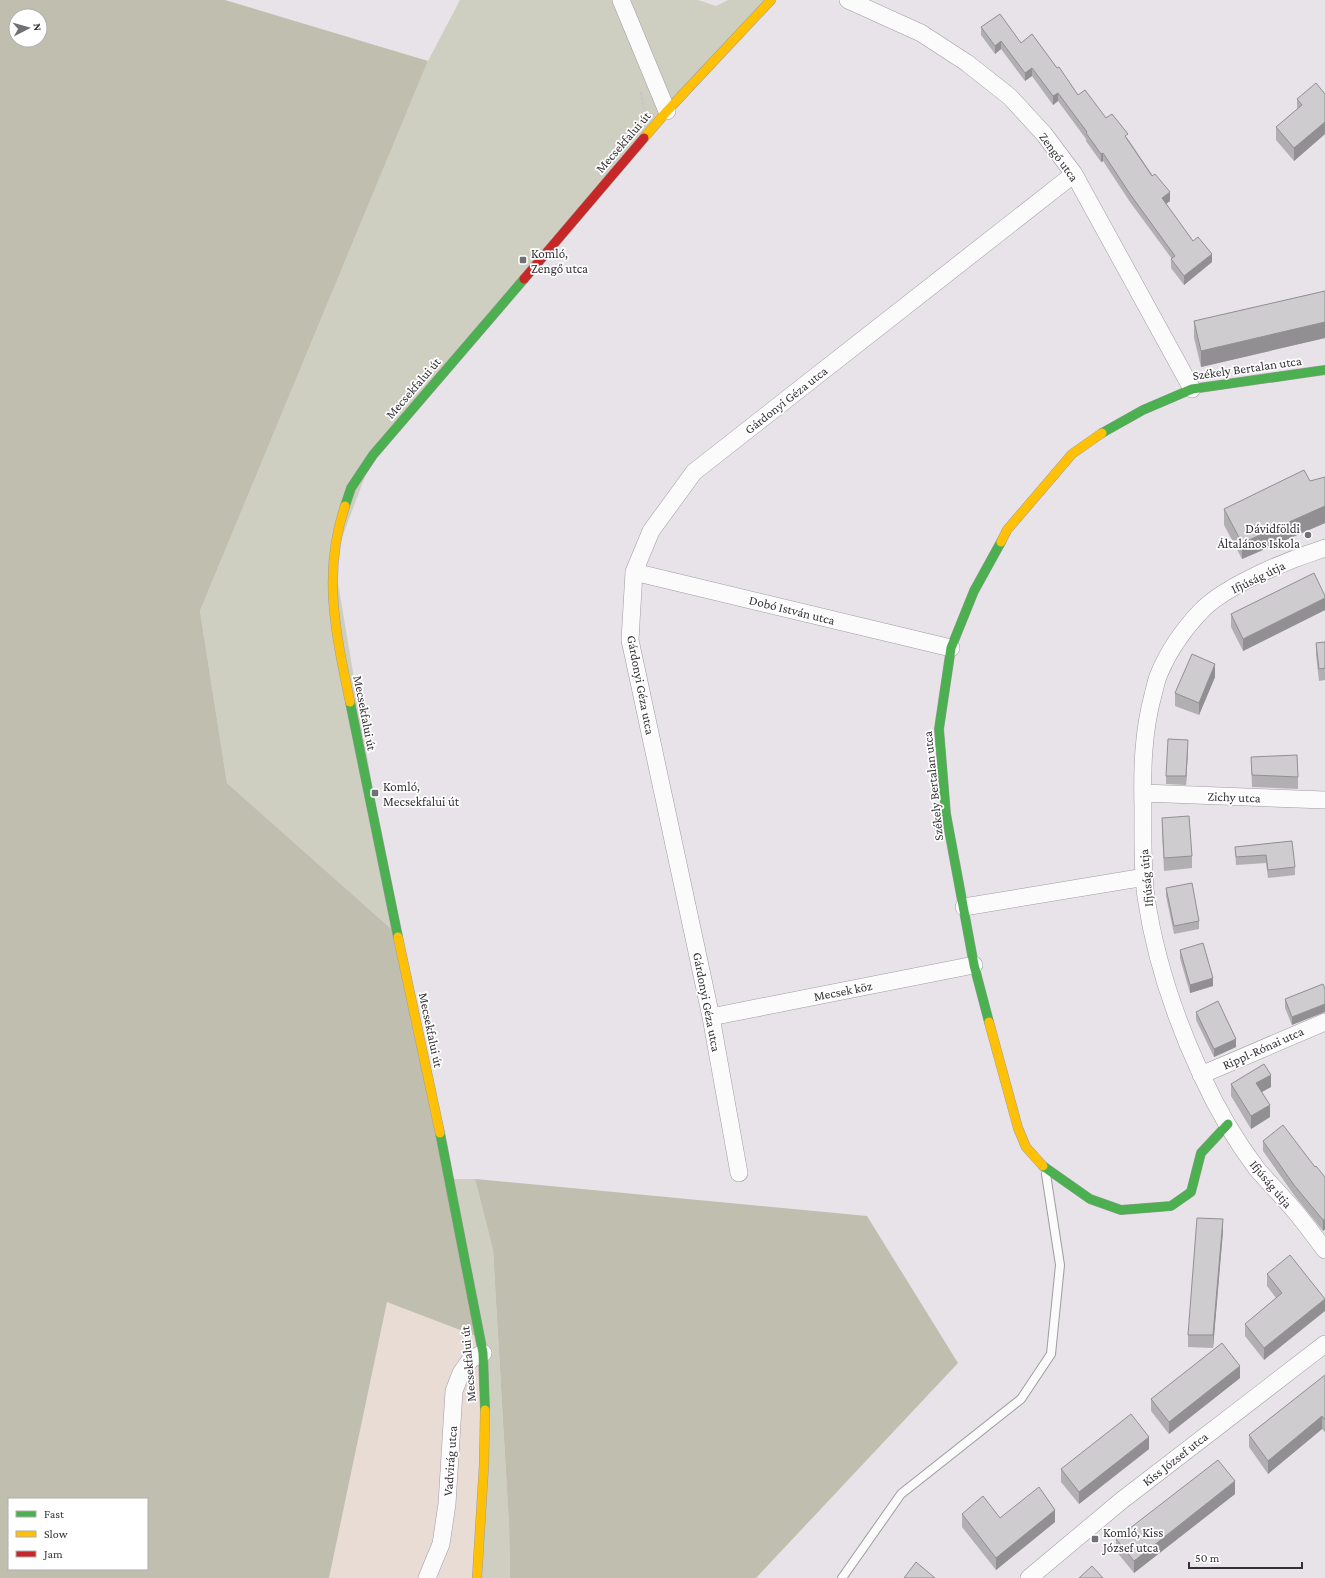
<svg xmlns="http://www.w3.org/2000/svg" width="1325" height="1578" font-family="'Crimson Pro',serif">
  <style>
    .commercial { fill: #e8dcd5 }
    .green { fill: #cfcfc1 }
    .forest { fill: #c0bfaf; fill-rule: evenodd }
    .lines { fill: none; stroke-linecap: round; stroke-linejoin: round }
    .lane-casing { stroke: #9f9ca0; stroke-width: 10 }
    .street-casing { stroke: #9f9ca0; stroke-width: 18 }
    .fast-casing { stroke: #9f9ca0; stroke-width: 10 }
    .slow-casing { stroke: #9f9ca0; stroke-width: 10 }
    .jam-casing { stroke: #9f9ca0; stroke-width: 10 }
    .path { stroke: #c7c5c7; stroke-width: 2.5; stroke-dasharray: 3 2; stroke-linecap: butt }
    .lane { stroke: #fbfbfc; stroke-width: 8 }
    .street { stroke: #fbfbfc; stroke-width: 17 }
    .fast { stroke: #4caf50; stroke-width: 9 }
    .slow { stroke: #ffc107; stroke-width: 9 }
    .jam { stroke: #c62828; stroke-width: 9 }
    .wall { fill: #b2afb3 }
    .shaded-wall { fill: #918f92 }
    .building { fill: #cfccd0; stroke: #918f92 }
    .poi-dot { fill: #737075; stroke: #fff; stroke-width: 1.5 }
    .labels { text-anchor: middle; dominant-baseline: central; stroke-width: 3.5; stroke-linejoin: round; paint-order: stroke }
    .street-label { font-size: 13px; fill: #353237; stroke: #fff }
    .poi-label { font-size: 13px; fill: #353237; stroke: #fff; text-anchor: start }
  </style>
  <rect width="100%" height="100%" fill="#e7e3e8"/>
  <path class="commercial" d="M387 1301 481 1338 477 1578H329Z"/>
  <path class="green" d="M460 0H698L716 6 728 0H771L373 455 334 559 397 934 227 783 200 611 428 61Z
    M450 1179H475L493 1250 509 1524 510 1578H477L485 1405Z"/>
  <path class="forest" d="M0 0H225L428 61 200 611 227 783 397 934 481 1338 387 1302 329 1578H0ZM16 16H40V40H16ZM9 1499H147V1569H9Z
    M475 1179 867 1216 958 1363 756 1578H510L509 1524 493 1250Z"/>
  <g class="lines">
    <g class="lane-casing">
      <path id="lane" d="M842 1578 901 1494 1021 1399 1051 1354 1060 1265 1046 1174"/>
    </g>
    <g class="street-casing">
      <path id="street" d="M621 0 667 111
        M848 0 921 33 967 63 1010 97 1044 134 1074 174 1192 389
        M1325 548C1290 559 1226 585 1201 611 1184 629 1168 652 1159 674 1156 681 1155 688 1153 695 1143 732 1142 769 1143 808 1143 837 1142 868 1146 897 1155 958 1175 1018 1201 1074 1216 1107 1235 1140 1257 1169 1269 1183 1282 1196 1294 1210 1305 1223 1315 1237 1325 1250
        M634 572 951 648
        M1143 793 1325 800
        M964 907 1145 877
        M711 1017 974 965
        M1201 1075 1325 1022
        M739 1173 711 1017 630 640 634 572 651 531 694 472 1074 174
        M427 1578 441 1544 447 1504 454 1391 461 1373 471 1359 483 1353
        M1029 1578 1121 1501 1325 1344"/>
    </g>
    <g class="fast-casing">
      <path id="fast" d="M1102 433 1143 410 1192 389 1325 370
        M345 506 351 488 373 455 524 279
        M350 702 398 937
        M989 1022 974 965 946 814 939 729 951 648 974 591 1001 542
        M440 1133 483 1353 485 1410
        M1043 1166 1090 1199 1121 1210 1171 1206 1191 1192 1201 1153 1228 1124"/>
    </g>
    <g class="slow-casing">
      <path id="slow" d="M644 138 667 111 771 0
        M345 506C322 574 336 634 350 702
        M1001 542 1007 530 1072 454 1102 433
        M398 937 440 1133
        M989 1022 1018 1128 1026 1147 1043 1166
        M477 1578 484 1464 485 1410"/>
    </g>
    <g class="jam-casing">
      <path id="jam" d="M524 279 644 138"/>
    </g>
    <path class="path" d="M641 92 644 109"/>
    <use href="#lane" class="lane"/>
    <use href="#street" class="street"/>
    <use href="#fast" class="fast"/>
    <use href="#slow" class="slow"/>
    <use href="#jam" class="jam"/>
  </g>
  <path class="wall" d="M981 27 1021 43 1057 68 1078 95 1106 118 1128 139 1170 201 1166 204 1193 241 1212 262 1184 285 1171 268V259H1172L1130 202 1103 161 1101 162 1086 141V139L1058 101 1053 105 1032 76 1025 81 1001 49 995 54 981 35Z
    M1325 94V134L1294 161 1276 140V127L1297 109V99Z
    M1325 291V338L1201 367 1194 338V321Z
    M1325 477V523L1242 559 1224 525V509L1310 481Z
    M1325 596V610L1243 651 1231 627V614Z
    M1325 642V680L1319 681 1316 655V643Z
    M1215 677 1199 715 1175 706V693Z
    M1188 749 1186 785 1166 784V776Z
    M1251 757 1298 777V789L1252 787Z
    M1162 818 1192 856V868L1164 871 1162 830Z
    M1292 841 1295 867V875L1268 878 1266 863 1236 865 1235 847Z
    M1166 888 1199 921V929L1174 934 1166 896Z
    M1180 950 1213 986 1190 993 1180 958Z
    M1323 984 1292 1025 1285 1008V999Z
    M1196 1012 1236 1047 1214 1057 1196 1020Z
    M1231 1084 1271 1087 1262 1092 1270 1117 1251 1129 1231 1096Z
    M1263 1141 1315 1167 1325 1177V1229L1323 1231 1294 1195 1263 1151Z
    M1223 1231 1213 1348 1188 1347V1335Z
    M1267 1274 1325 1299 1264 1360 1245 1336V1324L1276 1298 1267 1286Z
    M1325 1375V1432L1322 1429 1268 1474 1249 1447V1435Z
    M1240 1378 1169 1434 1151 1411V1399Z
    M1149 1449 1079 1504 1061 1482V1469Z
    M1235 1494 1134 1573 1116 1551V1539Z
    M962 1514 1000 1518 1055 1522 996 1570 962 1527Z"/>
  <path class="shaded-wall" d="M1001 41V49L995 54V46Z
    M1032 68V76L1025 81V73Z
    M1058 93V101L1053 105V96Z
    M1325 122V134L1294 161V148Z
    M1103 153V161L1101 162V154Z
    M1170 192V201L1162 207V198Z
    M1212 254V262L1184 285V276Z
    M1325 322V338L1201 367V351Z
    M1325 506V523L1242 559V543Z
    M1325 598V610L1243 651V639Z
    M1215 664V677L1199 715V703Z
    M1188 740V749L1186 785V776Z
    M1213 978V986L1190 993V985Z
    M1325 1004V1012L1292 1025V1017Z
    M1236 1039V1047L1214 1057V1049Z
    M1271 1075V1087L1256 1095V1083Z
    M1270 1105V1117L1251 1129V1116Z
    M1223 1219V1231L1213 1348V1335Z
    M1325 1219V1229L1323 1231V1220Z
    M1325 1299V1311L1264 1360V1348Z
    M1240 1366V1378L1169 1434V1422Z
    M1322 1416V1429L1268 1474V1461Z
    M1149 1437V1449L1079 1504V1492Z
    M1235 1481V1494L1134 1573V1561Z
    M1055 1510V1522L996 1570V1558Z"/>
  <path class="building" d="M1000 14 1021 43 1032 34 1057 68 1059 67 1078 95 1085 90 1106 118 1112 114 1128 134 1125 136 1152 176 1155 174 1170 192 1162 198 1193 241 1198 237 1212 254 1184 276 1171 259 1175 256 1130 194 1103 153 1101 154 1086 133 1087 132 1058 93 1053 96 1032 68 1025 73 1001 41 995 46 981 27Z
    M1316 83 1325 94V122L1294 148 1276 127 1302 105 1297 99Z
    M1325 291V322L1201 351 1194 321Z
    M1304 470 1310 481 1325 477V506L1242 543 1224 509Z
    M1314 573 1325 596V598L1243 639 1231 614Z
    M1325 642V668L1319 669 1316 643Z
    M1192 654 1215 664 1199 703 1175 693Z
    M1168 739 1188 740 1186 776H1166Z
    M1297 755 1298 777 1252 775 1251 757Z
    M1189 816 1192 856 1164 858 1162 818Z
    M1292 841 1295 867 1268 870 1266 855 1236 857 1235 847Z
    M1192 883 1199 921 1174 926 1166 888Z
    M1203 943 1213 978 1190 985 1180 950Z
    M1323 984 1325 989V1004L1292 1017 1285 999Z
    M1218 1001 1236 1039 1214 1049 1196 1012Z
    M1264 1064 1271 1075 1256 1083 1270 1105 1251 1116 1231 1084Z
    M1283 1125 1315 1167 1316 1166 1325 1177V1219L1323 1220 1294 1185 1263 1141Z
    M1197 1218 1223 1219 1213 1335H1188Z
    M1290 1255 1325 1299 1264 1348 1245 1324 1282 1293 1267 1274Z
    M1222 1343 1240 1366 1169 1422 1151 1399Z
    M1325 1375V1420L1322 1416 1268 1461 1249 1435Z
    M1131 1414 1149 1437 1079 1492 1061 1469Z
    M1218 1460 1235 1481 1134 1561 1116 1539Z
    M1039 1487 1055 1510 996 1558 962 1514 983 1496 1000 1518Z
    M916 1562 935 1578H904Z
    M1092 1566 1103 1578H1079Z"/>
  <g class="poi-dot">
    <rect x="519" y="256" width="8" height="8" rx="2"/>
    <circle cx="1308" cy="535" r="4"/>
    <rect x="371" y="789" width="8" height="8" rx="2"/>
    <rect x="1091" y="1535" width="8" height="8" rx="2"/>
  </g>
  <g class="labels">
    <g class="street-label">
      <text transform="translate(623 142) rotate(-49)">Mecsekfalui út</text>
      <text transform="translate(1059 157) rotate(54)">Zengő utca</text>
      <text transform="translate(1247 368) rotate(-8)">Székely Bertalan utca</text>
      <text transform="translate(413 388) rotate(-49)">Mecsekfalui út</text>
      <text transform="translate(786 400) rotate(-38)">Gárdonyi Géza utca</text>
      <text transform="translate(1258 577) rotate(-26)">Ifjúság útja</text>
      <text transform="translate(792 610) rotate(14)">Dobó István utca</text>
      <text transform="translate(641 685) rotate(79)">Gárdonyi Géza utca</text>
      <text transform="translate(365 713) rotate(79)">Mecsekfalui út</text>
      <text transform="translate(933 786) rotate(-96)">Székely Bertalan utca</text>
      <text transform="translate(1234 797) rotate(2)">Zichy utca</text>
      <text transform="translate(1146 878) rotate(-95)">Ifjúság útja</text>
      <text transform="translate(843 991) rotate(-11)">Mecsek köz</text>
      <text transform="translate(707 1002) rotate(79)">Gárdonyi Géza utca</text>
      <text transform="translate(431 1030) rotate(78)">Mecsekfalui út</text>
      <text transform="translate(1263 1048) rotate(-24)">Rippl-Rónai utca</text>
      <text transform="translate(1271 1184) rotate(50)">Ifjúság útja</text>
      <text transform="translate(468 1364) rotate(-95)">Mecsekfalui út</text>
      <text transform="translate(1175 1459) rotate(-38)">Kiss József utca</text>
      <text transform="translate(450 1461) rotate(-86)">Vadvirág utca</text>
    </g>
    <g class="poi-label">
      <text x="531" y="253">Komló,<tspan x="531" dy="15">Zengő utca</tspan></text>
      <text x="1300" y="528" text-anchor="end">Dávidföldi<tspan x="1300" dy="15">Általános Iskola</tspan></text>
      <text x="383" y="786">Komló,<tspan x="383" dy="15">Mecsekfalui út</tspan></text>
      <text x="1103" y="1532">Komló, Kiss<tspan x="1103" dy="15">József utca</tspan></text>
    </g>
  </g>
  <rect x="8" y="1498" width="140" height="72" fill="#ffffff" stroke="#aeadaf"/>
  <rect x="16" y="1511" width="20" height="6" fill="#4caf50" stroke="#aeadaf"/>
  <text x="44" y="1518" font-size="12" fill="#353237">Fast</text>
  <rect x="16" y="1531" width="20" height="6" fill="#ffc107" stroke="#aeadaf"/>
  <text x="44" y="1538" font-size="12" fill="#353237">Slow</text>
  <rect x="16" y="1551" width="20" height="6" fill="#c62828" stroke="#aeadaf"/>
  <text x="44" y="1558" font-size="12" fill="#353237">Jam</text>
  <g transform="translate(28 28) rotate(84)"><circle r="19" fill="#ffffff" stroke="#aeadaf"/>
  <path d="M0-3L7 15L0 10L-7 15Z" fill="#737075"/>
  <text y="-6" font-size="11" font-weight="bold" text-anchor="middle" fill="#353237">N</text>
  </g>
  <path d="M1189 1562v6h113v-6" fill="none" stroke="#353237" stroke-width="2"/>
  <text x="1195" y="1562" font-size="12" fill="#353237" stroke="#ffffff" stroke-width="3" paint-order="stroke">50 m</text>
</svg>
